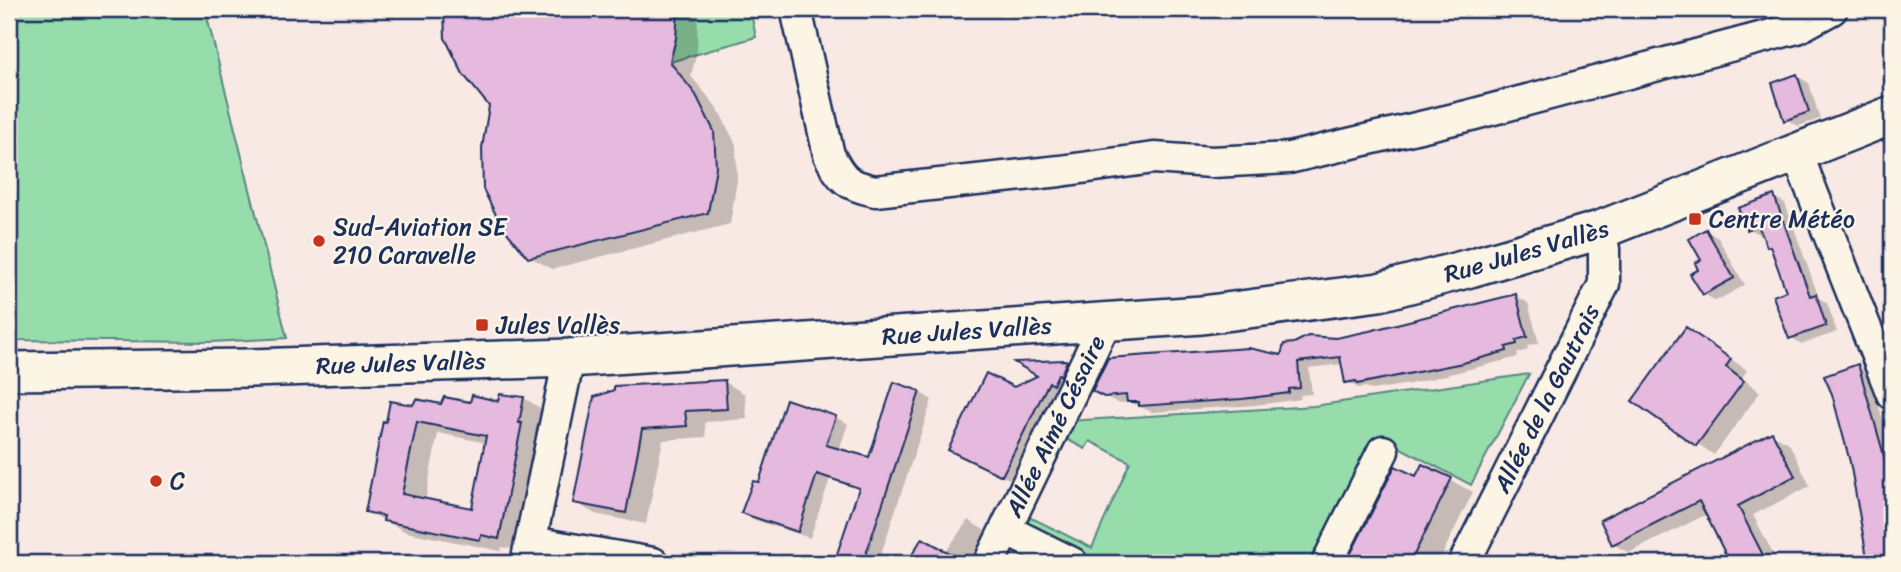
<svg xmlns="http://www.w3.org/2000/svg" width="1901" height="572" font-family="Sriracha,sans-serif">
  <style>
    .green { fill: #96ddab; stroke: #588684; stroke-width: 2 }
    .shadow { fill: #0003; fill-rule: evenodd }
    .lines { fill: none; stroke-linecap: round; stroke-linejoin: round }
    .stream { stroke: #5d94b1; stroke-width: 8 }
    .building { fill: #e6b9de; stroke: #1b2f5e; stroke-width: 2; fill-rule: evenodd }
    .minor-casing { stroke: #1b2f5e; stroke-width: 35 }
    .tertiary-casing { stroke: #1b2f5e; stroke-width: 42 }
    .minor { stroke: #fcf5e5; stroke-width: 30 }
    .tertiary { stroke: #fcf5e5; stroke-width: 37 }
    .poi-dot { fill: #c8321e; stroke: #fcf5e5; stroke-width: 2.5 }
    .labels { text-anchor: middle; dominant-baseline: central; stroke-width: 5; stroke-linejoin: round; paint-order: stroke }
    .poi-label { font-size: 24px; fill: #1b2f5e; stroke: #fcf5e5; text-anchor: start }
    .street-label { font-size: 24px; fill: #1b2f5e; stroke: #fcf5e5 }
  </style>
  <rect width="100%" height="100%" fill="#f8e9e4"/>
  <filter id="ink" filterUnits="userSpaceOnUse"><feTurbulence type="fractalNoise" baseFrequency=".0143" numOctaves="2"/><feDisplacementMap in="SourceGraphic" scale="14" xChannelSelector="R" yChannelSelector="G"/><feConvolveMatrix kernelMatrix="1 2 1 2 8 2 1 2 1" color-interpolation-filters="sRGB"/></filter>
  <g filter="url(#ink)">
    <path class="green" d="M9 9H205L287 338 211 342 9 340Z
      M677 9H750L756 37 670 62 676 38Z
      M1529 374 1471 485 1382 438 1317 563H1085L1018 530 1026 515 1092 548 1130 462 1090 441 1085 449 1062 437 1067 421 1314 406Z"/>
    <path class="shadow" d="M447 9H698L697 51 691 76 718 109 736 145 737 180 730 224 552 269 530 257 491 106 447 38Z
      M1797 76 1809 83 1820 119 1798 126 1786 119Z
      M1774 197 1785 203 1819 298 1827 303 1837 332 1802 344 1790 337 1788 293 1773 248 1768 246 1763 234 1760 235 1748 228Z
      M1706 231 1718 238 1745 285 1716 301 1704 294 1703 261Z
      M1516 296 1528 303 1539 343 1527 346 1528 350 1517 353 1518 357 1410 384 1371 390 1366 387 1358 388 1346 381 1343 364 1309 368 1312 394 1300 395 1301 399 1256 405 1152 412 1129 402 1118 403 1106 397 1283 357 1337 339Z
      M1686 329 1747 370 1742 378 1760 392 1714 455 1635 400Z
      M1067 363 1082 371 1019 484 966 458 1014 389 1040 376 1020 364Z
      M1857 366 1869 373 1892 451V563H1870L1858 495Z
      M725 382 745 394 747 419 705 422 706 437 663 440 646 524 595 514 575 502 596 398Z
      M919 392 932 400 878 563H841L837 561 860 490 830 479 810 538 755 520 743 512 760 484 835 417 848 424 839 450 870 459Z
      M524 398 545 411 521 550 502 547 501 551 406 532 367 511 414 407 499 403ZM438 433 487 443 473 510 425 501Z
      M1772 434 1789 443 1810 486 1753 515 1778 563H1732L1707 514 1629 553 1613 544Z
      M1423 466 1473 492 1438 563H1347L1396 468 1417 479Z
      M968 520 987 532 969 563H909L923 540 945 553Z
      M1517 552 1539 563H1511Z"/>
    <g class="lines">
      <path class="stream" d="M1782 14 1794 9"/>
    </g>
    <path class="building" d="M444 9H678L676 38 670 62 696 95 714 131 716 167 708 213 528 258 501 225 483 189 482 148 489 106 463 74 445 38Z
      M1797 74 1809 112 1784 121 1772 83Z
      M1774 195 1810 296 1816 294 1826 326 1789 339 1773 296 1786 291 1770 246 1767 247 1758 225 1747 230 1738 208Z
      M1706 229 1734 278 1703 295 1690 274 1698 270 1695 263 1701 260 1689 239Z
      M1516 294 1527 337 1516 340 1517 344 1506 347 1507 351 1463 363 1357 384 1356 381 1345 383 1340 357 1298 362 1300 388 1289 389V393L1242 399 1139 406V402H1127L1126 395 1104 397 1092 391 1108 358 1248 348 1281 355 1284 344 1294 343 1308 336 1336 338 1369 331Z
      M1686 327 1731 359 1726 367 1744 381 1696 446 1632 401Z
      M1065 360 1067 361 1061 375 1058 374 1053 385 1049 382 1002 476 948 450 986 373 1014 387 1037 376 1014 362Z
      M1858 364 1883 452 1892 502V563H1868L1850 462 1832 394 1824 376Z
      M725 380 727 409 685 411 687 426 642 429 626 513 573 503 594 397 614 390V386Z
      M894 382 920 391 863 563H834L859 488 817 474 798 532 741 513 753 481 759 482 786 399 836 416 826 445 869 457Z
      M500 394 524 397 519 423H522L499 539 481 535 480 540 383 521 384 516 365 512 383 421 386 422 390 401 413 405 416 399 441 404 444 397 470 402 472 395 498 401ZM417 422 486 436 472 508 402 494Z
      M1772 432 1795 476 1738 506 1767 563H1730L1699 501 1612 545 1600 520Z
      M1422 464 1452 478 1410 563H1346L1395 466 1416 476Z
      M922 538 968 563H907Z"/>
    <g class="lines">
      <g class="minor-casing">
        <g id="minor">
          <path d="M796 9 829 155C842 180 847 185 875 191L1060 171 1154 158 1212 162 1289 158 1471 115 1797 28 1832 9"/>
          <path d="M1796 151 1892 394"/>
          <path d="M1006 530 1072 563"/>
          <path d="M531 542 653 563"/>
          <path d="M526 563 569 358"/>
          <path id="s1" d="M989 563 1106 321"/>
          <path d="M1327 563 1383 451"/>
          <path id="s2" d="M1464 563 1604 284V249L1600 230"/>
        </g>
      </g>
      <g class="tertiary-casing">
        <g id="tertiary">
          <path id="s3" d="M9 371 250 368 569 358 1202 315 1379 292 1470 268 1600 230 1892 115"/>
        </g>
      </g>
      <use href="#minor" class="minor"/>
      <use href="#tertiary" class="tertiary"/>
    </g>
  </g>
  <g class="poi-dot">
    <rect x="1688" y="212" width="14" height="14" rx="3.5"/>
    <circle cx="319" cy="241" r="7"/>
    <rect x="475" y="318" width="14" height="14" rx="3.5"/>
    <circle cx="156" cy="481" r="7"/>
  </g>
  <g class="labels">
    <g class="poi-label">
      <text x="1709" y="219">Centre Météo</text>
      <text x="333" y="227">Sud-Aviation SE<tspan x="333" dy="28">210 Caravelle</tspan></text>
      <text x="496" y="325">Jules Vallès</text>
      <text x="170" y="481">C</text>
    </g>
    <g class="street-label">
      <text stroke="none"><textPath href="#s3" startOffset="1526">Rue Jules Vallès</textPath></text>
      <text stroke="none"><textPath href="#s3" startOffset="959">Rue Jules Vallès</textPath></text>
      <text stroke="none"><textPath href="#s3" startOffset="392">Rue Jules Vallès</textPath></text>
      <text stroke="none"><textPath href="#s2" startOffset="184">Allée de la Gautrais</textPath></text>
      <text stroke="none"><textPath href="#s1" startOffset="152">Allée Aimé Césaire</textPath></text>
    </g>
  </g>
  <rect width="1901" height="572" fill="none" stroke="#fcf5e5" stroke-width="35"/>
  <rect x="18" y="18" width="1866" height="537" fill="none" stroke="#1b2f5e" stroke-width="2.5" filter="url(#ink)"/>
</svg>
